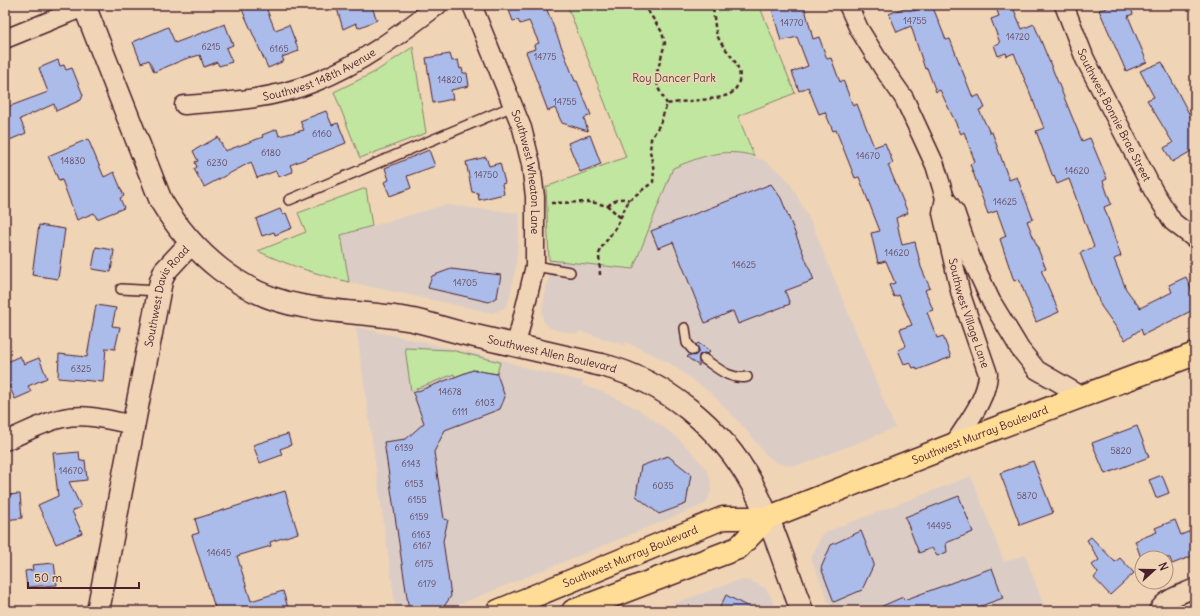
<svg xmlns="http://www.w3.org/2000/svg" width="1200" height="616" font-family="Delius,sans-serif">
  <style>
    .built { fill: #dbcdc6 }
    .green { fill: #c1e6a0; stroke: #868266 }
    .building { fill: #abbceb; stroke: #4a1f2b }
    .lines { fill: none; stroke-linecap: round; stroke-linejoin: round }
    .lane-casing { stroke: #4a1f2b; stroke-width: 12 }
    .street-casing { stroke: #4a1f2b; stroke-width: 21 }
    .secondary-casing { stroke: #4a1f2b; stroke-width: 25 }
    .primary-casing { stroke: #4a1f2b; stroke-width: 25 }
    .path { stroke: #4a1f2b; stroke-width: 2.5; stroke-dasharray: 4 3; stroke-linecap: butt }
    .lane { stroke: #efd4b6; stroke-width: 9 }
    .street { stroke: #efd4b6; stroke-width: 18 }
    .secondary { stroke: #efd4b6; stroke-width: 22 }
    .primary { stroke: #ffdd96; stroke-width: 22 }
    .labels { text-anchor: middle; dominant-baseline: central; stroke-width: 3.5; stroke-linejoin: round; paint-order: stroke }
    .number-label { font-size: 9px; fill: #62465b }
    .street-label { font-size: 11px; fill: #4a1f2b; stroke: #efd4b6 }
    .park-label { font-size: 11px; fill: #5c3d3d; stroke: #efd4b6 }
  </style>
  <rect width="100%" height="100%" fill="#efd4b6"/>
  <filter id="ink" filterUnits="userSpaceOnUse"><feTurbulence type="fractalNoise" baseFrequency=".025" numOctaves="2"/><feDisplacementMap in="SourceGraphic" scale="8" xChannelSelector="R" yChannelSelector="G"/><feConvolveMatrix kernelMatrix="1 2 1 2 8 2 1 2 1" color-interpolation-filters="sRGB"/></filter>
  <g filter="url(#ink)">
    <path class="built" d="M719 152H738L763 160 782 174 791 185 812 224 895 428 803 464 794 466 777 463 765 454 744 427 711 393 668 362 626 342 624 345 579 331 578 334 556 330 550 328 543 321 542 310 551 265 549 260 633 269 673 168 704 156Z
      M445 205 520 213 516 266 509 299 505 308 493 313 349 282 341 235Z
      M356 327 502 360 533 370 583 381 582 385 603 392 640 410 674 435 691 451 705 468 710 477 711 490 708 499 705 504 443 611H396Z
      M971 476 1004 562 1025 555 1046 611H832L811 558 823 533Z
      M744 580 751 581 765 588 770 595 776 611H654L736 581Z"/>
    <path class="green" d="M567 5H759L795 93 738 116 754 156C724 147 700 157 673 168L633 269 549 260 546 187 626 157Z
      M413 47 426 133 360 158 334 92 375 72Z
      M366 188 372 226 341 235 349 282C317 274 287 265 258 251L306 232 298 213Z
      M405 348 451 350 500 362 497 374 473 370 455 377 454 374 411 391Z"/>
    <path class="building" d="M240 5H265L275 30 289 25 299 51 282 57 284 61 268 68Z
      M336 5H371L377 20 358 28 356 23 343 29Z
      M507 5H545L575 81H577L591 115 584 118 588 131 562 123 555 108 548 111 526 52 535 49 534 45 539 43 529 21 520 24 518 20 513 21Z
      M771 5H804L813 39 819 37 827 59 831 58 840 82 843 80 853 106 857 104 874 147 885 143 893 163 888 165 908 213 896 218 902 245 915 242 921 267 930 288 925 290 933 310 927 312 937 338 943 336 951 357 917 370 916 367 913 368 910 362 904 364 898 350 906 346 900 329 912 325 899 295 894 297 889 285 895 283 886 261 878 263 871 233 880 231 859 177 855 178 836 130 833 131 825 112 819 114 808 87 799 91 792 72 808 66 797 37 781 41Z
      M911 5 913 11 932 5 946 40 950 39 973 98 979 95 985 108 979 110 990 133 992 132 1009 180 1017 177 1033 219 1027 221 1046 269 1041 270 1059 312 1036 322 1019 279 1014 281 1000 239 1006 236 997 211 988 214 970 164 975 162 964 132 961 134 940 90 936 92 927 68 925 69 911 26 897 32 889 14Z
      M995 5H1012L1022 29 1034 24 1082 141 1090 138 1107 179 1103 181 1111 204 1104 207 1121 256 1114 259 1126 289 1140 308 1172 292 1169 285 1186 277 1195 297V309L1143 335 1141 329 1125 340 1101 306 1080 253 1094 247 1069 179 1057 184 1054 176 1053 177 1036 131 1044 128 1014 53 1007 56 1006 53 998 56 994 45 1000 43 991 19 999 16Z
      M1106 5H1130L1133 14 1128 16 1147 62 1126 71 1099 10 1107 8Z
      M225 24 233 45 226 48 232 62 219 66 217 62 204 67 200 55 185 59 154 72 149 60 141 63 133 42 168 27 175 43Z
      M450 54 452 61 458 60 460 69 462 68 463 73H467L469 86 451 90 453 99 433 103 426 58Z
      M58 60 60 66 64 65 66 70 72 68 83 95 81 100 56 111 54 104 20 119 26 133 5 142V108L48 92 39 68Z
      M1162 62 1195 125V149L1172 162 1164 148 1173 143 1147 100 1154 97 1140 71Z
      M326 111 332 125 338 123 346 143 290 165 293 172 278 177 276 171 257 178 251 162 204 187 194 169 197 167 195 162 198 161 193 151 218 137 225 151 263 137 262 135 277 129 279 136 304 130 300 121Z
      M590 135 601 164 580 172 568 143Z
      M88 139 104 177 114 172 124 196 120 198 124 208 97 219 94 213 77 220 62 180 59 181 48 156Z
      M429 150 435 166 407 176 411 188 390 196 384 182 389 180 385 168Z
      M486 157 489 166 500 163 505 183 502 184 504 194 479 200 478 193 472 192 466 162Z
      M771 184 781 198 814 280 785 291 790 304 738 324 733 311 705 323 673 242 658 248 651 231Z
      M280 209 283 215 286 213 292 228 275 235 274 232 262 236 256 219Z
      M39 225 65 229 58 279 32 275Z
      M96 247 114 250 111 272 92 269Z
      M451 269 501 275 497 297 489 302 428 288 432 276Z
      M96 305 116 308 112 326 120 327 115 349 106 348 103 382 58 378 59 354 87 357Z
      M698 343 710 351 708 354 704 353 699 355V366L687 357 689 355 694 356 697 354 699 349 696 345Z
      M20 356 24 364 39 358 47 378 28 386 31 392 15 399 5 377V363Z
      M473 370 497 374 505 397 500 409 445 430 434 452 444 519 448 520 443 541 451 596 443 608 409 611 384 442 406 439 424 423 413 393Z
      M1137 426 1149 457 1105 474 1092 443Z
      M288 434 291 445 280 449 282 455 260 463 253 445Z
      M53 452H56L57 454 79 452 80 461 85 460 87 480 69 482 81 507 72 511 82 533 56 544 38 505 58 496Z
      M668 456 691 474 686 504 659 514 636 496 641 466Z
      M1033 461 1053 513 1020 525 1000 473Z
      M1162 475 1169 493 1156 498 1149 480Z
      M285 491 298 533 270 542 271 546 237 556 251 601 283 591 289 611H216L192 535 199 533 195 519Z
      M20 494 22 518 5 520V495Z
      M959 496 973 532 946 543 947 552 937 556 932 548 919 553 905 517Z
      M1175 520 1181 535 1195 529V555L1172 564 1170 558H1141L1135 541 1157 532 1155 528Z
      M861 531 874 564 862 590 834 602 821 568 831 545Z
      M1091 537 1115 562 1120 558 1134 573 1110 595 1094 578 1098 573 1092 565 1099 560 1087 540Z
      M54 563 57 585 27 587 25 571 33 570 32 565Z
      M992 568 1003 598 967 611H871L903 597 904 600Z
      M726 595 756 611H718Z"/>
    <g class="lines">
      <g class="lane-casing">
        <path id="lane" d="M289 200 513 106
          M535 266 570 272
          M121 289 159 291
          M685 328 687 343 693 350
          M704 359C718 368 729 380 747 377"/>
      </g>
      <g class="street-casing">
        <g id="street">
          <path id="s1" d="M472 5 522 128 531 164 535 197V266L516 345"/>
          <path d="M848 5 859 29 883 68 904 98 935 165 945 198 955 212 971 258 991 301 1011 334 1020 349 1037 370 1082 396"/>
          <path id="s2" d="M1064 5 1085 59 1153 190 1173 222 1195 239"/>
          <path d="M5 39 84 7"/>
          <path id="s3" d="M184 105C228 102 274 99 315 82 361 64 399 35 438 5"/>
          <path id="s4" d="M945 198 942 213 961 295 988 374C987 399 967 423 954 444"/>
          <path d="M5 441C23 434 43 422 63 418 85 413 111 420 133 425"/>
          <path d="M1158 611C1165 598 1182 594 1195 588"/>
        </g>
      </g>
      <g class="secondary-casing">
        <g id="secondary">
          <path id="s5" d="M84 5 161 201C192 253 241 296 302 306 339 313 376 313 413 320 431 324 448 330 466 334 511 344 556 355 602 365 664 381 721 427 752 484 773 524 786 569 802 611"/>
          <path id="s6" d="M98 611 161 281 165 271 191 243"/>
        </g>
      </g>
      <g class="primary-casing">
        <g id="primary">
          <path id="s7" d="M498 611 723 518H767L970 438 1195 354"/>
          <path d="M573 611 738 548 767 518"/>
        </g>
      </g>
      <path class="path" d="M644 5 662 32 665 43 656 76 658 88 667 104
        M551 203 591 202 608 206 621 218
        M608 206C613 200 622 197 629 200
        M600 275 599 254 602 247 616 227 629 200 653 182 654 171 650 151 651 139 660 124 667 104C686 100 711 101 728 95 733 93 736 89 738 84 746 65 723 51 717 35 714 25 714 15 713 5"/>
      <use href="#lane" class="lane"/>
      <use href="#street" class="street"/>
      <use href="#secondary" class="secondary"/>
      <use href="#primary" class="primary"/>
    </g>
  </g>
  <g class="labels">
    <g class="number-label">
      <text x="915" y="20">14755</text>
      <text x="792" y="22">14770</text>
      <text x="1018" y="36">14720</text>
      <text x="211" y="46">6215</text>
      <text x="279" y="48">6165</text>
      <text x="545" y="56">14775</text>
      <text x="450" y="79">14820</text>
      <text x="565" y="101">14755</text>
      <text x="322" y="133">6160</text>
      <text x="271" y="152">6180</text>
      <text x="868" y="155">14670</text>
      <text x="73" y="160">14830</text>
      <text x="217" y="162">6230</text>
      <text x="1077" y="170">14620</text>
      <text x="486" y="174">14750</text>
      <text x="1005" y="201">14625</text>
      <text x="897" y="252">14620</text>
      <text x="744" y="264">14625</text>
      <text x="465" y="282">14705</text>
      <text x="81" y="368">6325</text>
      <text x="450" y="391">14678</text>
      <text x="485" y="402">6103</text>
      <text x="460" y="411">6111</text>
      <text x="404" y="447">6139</text>
      <text x="1121" y="450">5820</text>
      <text x="411" y="463">6143</text>
      <text x="71" y="470">14670</text>
      <text x="414" y="483">6153</text>
      <text x="663" y="485">6035</text>
      <text x="1027" y="495">5870</text>
      <text x="417" y="499">6155</text>
      <text x="419" y="516">6159</text>
      <text x="939" y="525">14495</text>
      <text x="421" y="534">6163</text>
      <text x="422" y="545">6167</text>
      <text x="219" y="552">14645</text>
      <text x="424" y="563">6175</text>
      <text x="427" y="583">6179</text>
    </g>
    <g class="street-label">
      <text stroke="none"><textPath href="#s3" startOffset="140">Southwest 148th Avenue</textPath></text>
      <text stroke="none"><textPath href="#s2" startOffset="121">Southwest Bonnie Brae Street</textPath></text>
      <text stroke="none"><textPath href="#s1" startOffset="177">Southwest Wheaton Lane</textPath></text>
      <text stroke="none"><textPath href="#s6" startOffset="324">Southwest Davis Road</textPath></text>
      <text stroke="none"><textPath href="#s4" startOffset="119">Southwest Village Lane</textPath></text>
      <text stroke="none"><textPath href="#s5" startOffset="647">Southwest Allen Boulevard</textPath></text>
      <text stroke="none"><textPath href="#s7" startOffset="516">Southwest Murray Boulevard</textPath></text>
      <text stroke="none"><textPath href="#s7" startOffset="143">Southwest Murray Boulevard</textPath></text>
    </g>
    <g class="park-label">
      <text x="674" y="78">Roy Dancer Park</text>
    </g>
  </g>
  <rect width="1200" height="616" fill="none" stroke="#efd4b6" stroke-width="20"/>
  <rect x="10" y="10" width="1180" height="596" fill="none" stroke="#4a1f2b" stroke-width="1.5" filter="url(#ink)"/>
  <g transform="translate(1154 570) rotate(69)"><circle r="19" fill="#efd4b6" stroke="#ad8c7e"/>
  <path d="M0-3L7 15L0 10L-7 15Z" fill="#4a1f2b"/>
  <text y="-6" font-size="11" font-weight="bold" text-anchor="middle" fill="#4a1f2b">N</text>
  </g>
  <path d="M28 582v6h111v-6" fill="none" stroke="#4a1f2b" stroke-width="2"/>
  <text x="34" y="582" font-size="12" fill="#4a1f2b" stroke="#efd4b6" stroke-width="3" paint-order="stroke">50 m</text>
</svg>
